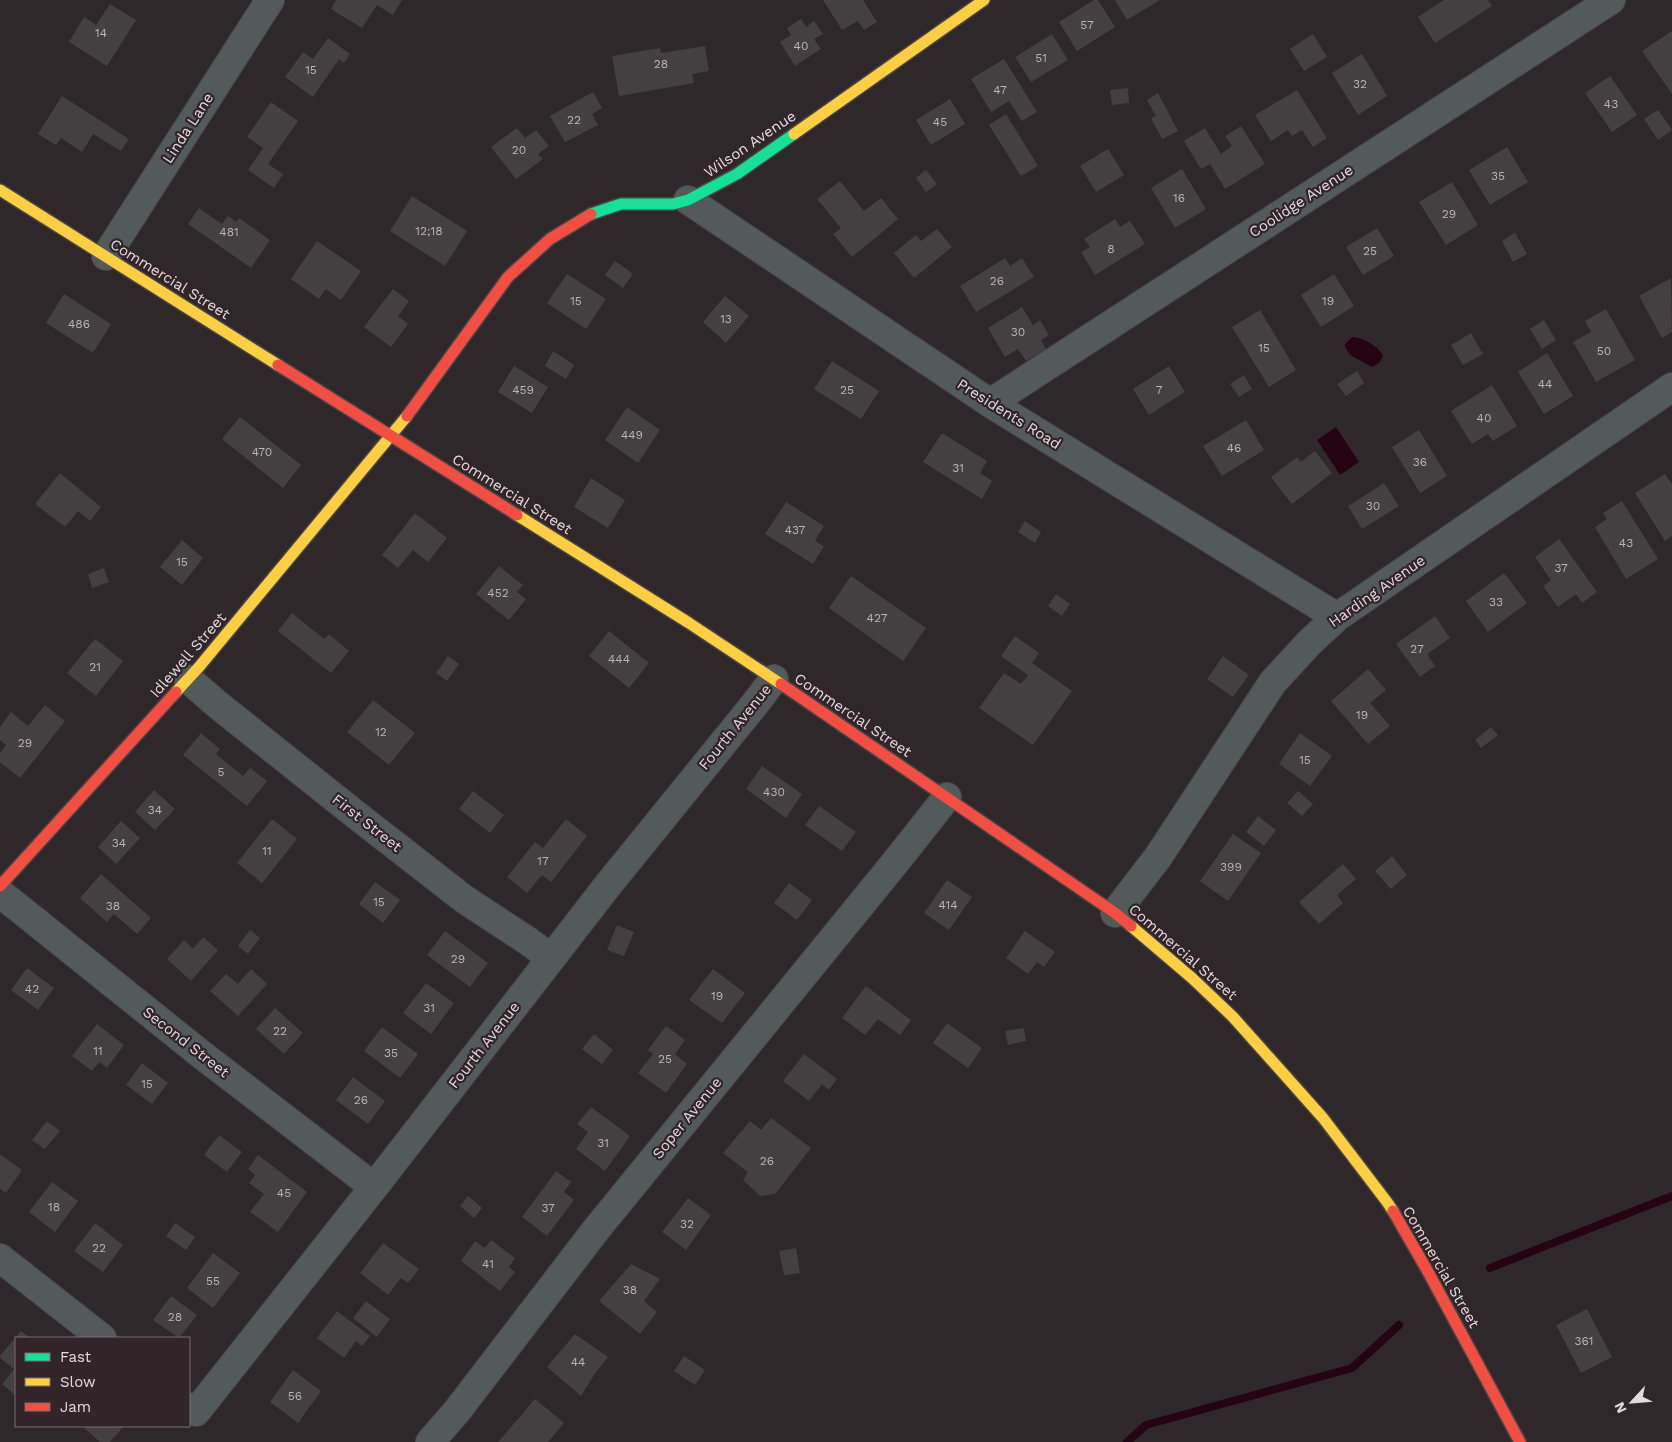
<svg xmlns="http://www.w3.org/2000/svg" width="1672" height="1442" font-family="'Work Sans',sans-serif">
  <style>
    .water { fill: #240413 }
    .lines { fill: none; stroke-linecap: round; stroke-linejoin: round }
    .stream { stroke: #240413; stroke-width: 8 }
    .building { fill: #443f41 }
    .street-casing { stroke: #4b4547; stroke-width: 30 }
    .fast-casing { stroke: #4b4547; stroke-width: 14 }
    .slow-casing { stroke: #4b4547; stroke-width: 14 }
    .jam-casing { stroke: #4b4547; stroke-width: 14 }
    .street { stroke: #535a5a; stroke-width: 28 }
    .fast { stroke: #16e098; stroke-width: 11 }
    .slow { stroke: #ffcf43; stroke-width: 11 }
    .jam { stroke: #f24e42; stroke-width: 11 }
    .labels { text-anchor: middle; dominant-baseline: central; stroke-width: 4.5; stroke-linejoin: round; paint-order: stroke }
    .number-label { font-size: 12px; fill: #bbb3b6 }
    .street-label { font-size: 15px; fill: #e3dadd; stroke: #32252a }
  </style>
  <rect width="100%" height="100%" fill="#2f282b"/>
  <path class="water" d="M1352 337C1362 337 1380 347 1383 356L1379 363 1372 367 1350 355 1345 347V344Z
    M1336 427 1359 462 1340 475 1317 440Z"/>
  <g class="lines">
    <path class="stream" d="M1490 1268 1672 1196
      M1127 1442 1146 1425 1352 1368 1399 1325"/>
  </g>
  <path class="building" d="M336 0H402L393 15 377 5 362 28 331 9Z
    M823 0H863L877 22 864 30 858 21 842 30Z
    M1094 0H1098L1115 27 1077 51 1059 22Z
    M1115 0H1160L1127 20Z
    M1444 0H1488L1492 6 1435 43 1418 17Z
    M110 4 136 20 107 66 69 42 84 17 96 25Z
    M801 19 806 27 814 21 823 34 814 39 821 49 795 66 780 42 791 35 787 28Z
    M1672 31V94L1642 51Z
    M1052 34 1068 60 1031 82 1015 57Z
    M1313 34 1327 57 1304 71 1290 49Z
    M328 38 350 54 344 63 339 59 313 97 285 77 303 52 313 59Z
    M705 46 709 71 692 74 694 83 619 96 612 56 660 48 661 53Z
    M1362 54 1387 96 1358 115 1332 73Z
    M1004 59 1037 112 1022 121 1009 101 991 112 971 79Z
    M1610 76 1637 115 1612 132 1585 93Z
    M1128 88 1129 103 1112 105 1110 90Z
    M1297 90 1327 138 1313 147 1302 130 1292 136 1288 130 1271 141 1255 115Z
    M593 92 602 108 592 114 598 125 565 142 550 116Z
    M1158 93 1178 131 1162 139 1151 118 1156 116 1147 100Z
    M62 96 129 139 121 151 93 134 82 152 61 138 56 145 38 134Z
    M950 99 965 124 931 145 916 120Z
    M271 102 298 121 268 164 283 174 274 188 248 170 263 148 247 137Z
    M1658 110 1672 130 1658 140 1644 119Z
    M1006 114 1038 166 1021 176 989 125Z
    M1241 126 1265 164 1225 189 1210 164 1201 169 1184 141 1205 128 1221 154 1232 146 1225 136Z
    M517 128 525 138 536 130 549 146 538 154 543 159 516 179 491 147Z
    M1507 147 1528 182 1490 205 1469 170Z
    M1108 149 1124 175 1096 192 1080 166Z
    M1182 169 1206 209 1175 228 1151 188Z
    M926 170 937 184 926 192 916 178Z
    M840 181 864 211 881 198 898 219 852 257 833 234 841 228 817 199Z
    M1452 182 1478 225 1446 245 1419 202Z
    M412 196 467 231 445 266 390 231Z
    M199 208 222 224 228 216 236 222 239 218 270 240 251 268 188 224Z
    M1115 219 1120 227 1130 221 1145 244 1095 275 1081 252 1090 247 1084 239Z
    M1377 228 1394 256 1363 275 1346 247Z
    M937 229 952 247 914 278 894 253 916 235 921 241Z
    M1515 233 1527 254 1513 262 1502 241Z
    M317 241 361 271 341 300 326 289 319 299 291 279Z
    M1005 258 1010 266 1022 258 1034 277 976 312 960 286Z
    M615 261 633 274 623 288 605 275Z
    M567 274 606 299 586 329 547 303Z
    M1334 274 1354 306 1321 327 1301 295Z
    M1671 278 1672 332 1662 338 1639 296Z
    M393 289 409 301 398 316 408 324 391 347 364 327Z
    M64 294 111 324 93 353 46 323Z
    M725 296 749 316 726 343 703 322Z
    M1022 307 1033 325 1040 320 1049 335 1041 340 1046 349 1026 361 1018 349 1005 357 988 328Z
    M1606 309 1635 360 1596 382 1573 342 1591 332 1585 321Z
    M1260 310 1296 370 1269 387 1232 327Z
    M1544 320 1556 340 1542 349 1530 329Z
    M1471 333 1483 354 1463 365 1451 345Z
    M553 351 574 365 566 379 545 366Z
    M1547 353 1573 396 1544 414 1518 372Z
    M832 361 879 391 861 419 814 389Z
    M514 366 548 387 532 413 498 392Z
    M1169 366 1185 392 1149 415 1133 389Z
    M1357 371 1364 383 1346 396 1337 384Z
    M1244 375 1252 389 1239 397 1230 384Z
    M1492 385 1517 426 1493 441 1488 434 1472 444 1451 411Z
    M627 407 660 430 638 463 605 440Z
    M240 417 301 465 283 488 222 439Z
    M1246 420 1264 450 1222 476 1203 446Z
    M1419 430 1447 476 1420 493 1392 447Z
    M942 433 987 461 980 473 992 481 982 499 923 462Z
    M1315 451 1332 473 1292 504 1271 477 1297 457 1301 462Z
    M60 473 101 507 90 521 78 511 65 527 35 504Z
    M1665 474 1672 484V536L1665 541 1635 493Z
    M591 478 625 500 608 528 574 507Z
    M1384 483 1399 506 1362 529 1348 506Z
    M1622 501 1658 559 1626 579 1595 527 1607 519 1603 513Z
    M786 502 824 526 815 541 824 546 813 564 765 534Z
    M415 513 447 538 428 562 413 550 398 568 382 555Z
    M1025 521 1041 532 1035 543 1018 532Z
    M1559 539 1597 592 1582 603 1576 594 1558 607 1543 586 1551 580 1535 557Z
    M182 540 203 558 182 585 160 567Z
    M499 566 523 585 517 592 526 599 509 620 476 594Z
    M104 568 109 582 92 588 88 574Z
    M1504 573 1527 603 1488 632 1466 601Z
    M851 576 926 628 903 661 829 608Z
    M1056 594 1070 604 1062 616 1048 606Z
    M292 613 324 639 329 634 349 651 331 673 278 631Z
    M1435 616 1450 638 1427 654 1435 666 1420 677 1396 644Z
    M609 631 649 663 629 688 589 656Z
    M1015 636 1039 653 1032 663 1072 691 1033 745 979 708 1004 673 1021 684 1028 675 1001 656Z
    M95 639 123 661 96 696 67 673Z
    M448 656 459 664 447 681 436 673Z
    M1223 656 1249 675 1233 697 1207 679Z
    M1368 669 1386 690 1370 703 1390 726 1368 744 1331 701Z
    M373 700 415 733 389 765 347 732Z
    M45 705 65 721 20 778 0 762V753L6 745 0 740V727L11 712 28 726Z
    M1491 727 1498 735 1481 748 1475 740Z
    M201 733 220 749 216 754 243 776 250 768 267 781 247 806 183 755Z
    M1300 733 1332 756 1310 786 1279 764Z
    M762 766 802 794 786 818 746 789Z
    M154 790 175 809 155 830 135 812Z
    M473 791 504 815 490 833 459 809Z
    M1298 791 1313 804 1302 816 1287 803Z
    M819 806 856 832 842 851 805 825Z
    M1258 816 1276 830 1264 846 1246 832Z
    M272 819 297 839 262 883 237 863Z
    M566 819 587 836 551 882 542 875 527 893 507 877 535 842 543 848Z
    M121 821 140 838 116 864 98 847Z
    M1233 834 1261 853 1228 901 1200 881Z
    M1392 856 1407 875 1391 889 1375 871Z
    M1343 864 1356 879 1337 895 1343 903 1319 924 1299 902Z
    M101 874 151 918 137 934 114 914 107 922 80 898Z
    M947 880 972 897 949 930 924 913Z
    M375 882 400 900 383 923 359 904Z
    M789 883 812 900 797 920 774 903Z
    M617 925 634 932 624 956 607 950Z
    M250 930 260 938 248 954 238 946Z
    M445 931 488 963 470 987 427 955Z
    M1025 931 1055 952 1044 967 1037 962 1028 974 1006 958Z
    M203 937 218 950 191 981 167 959 184 940 193 949Z
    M27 968 54 988 38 1010 11 990Z
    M251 969 267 984 238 1016 210 991 226 974 238 984Z
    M713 969 745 993 722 1023 689 1000Z
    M426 983 454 1003 431 1034 403 1013Z
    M866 986 911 1020 900 1035 878 1019 865 1035 842 1018Z
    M275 1008 303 1033 284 1054 256 1029Z
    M947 1023 982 1048 968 1068 933 1043Z
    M97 1024 124 1045 107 1068 99 1062 92 1071 72 1056Z
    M666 1026 685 1040 675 1054 687 1064 666 1093 638 1073 653 1054 648 1050Z
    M382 1027 418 1054 400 1078 364 1051Z
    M1024 1028 1026 1041 1008 1045 1005 1031Z
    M594 1034 613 1050 602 1064 582 1049Z
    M804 1054 837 1079 829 1090 822 1084 809 1101 783 1081Z
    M142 1063 168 1083 152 1104 126 1085Z
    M353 1077 385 1101 368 1124 336 1100Z
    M591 1107 630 1136 605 1171 576 1149 588 1132 577 1124Z
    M771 1118 811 1148 775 1194 760 1196 743 1180 748 1172 723 1153 750 1121 761 1130Z
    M47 1121 60 1131 45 1149 32 1140Z
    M219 1135 242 1152 227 1172 204 1155Z
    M0 1154 22 1170 6 1193 0 1189Z
    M258 1155 307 1192 278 1232 250 1212 264 1194 249 1183 255 1175 248 1169Z
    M556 1171 571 1182 564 1192 574 1200 547 1236 522 1217Z
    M52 1182 78 1201 55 1232 29 1212Z
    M468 1196 482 1208 474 1218 460 1206Z
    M688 1198 711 1215 686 1250 662 1232Z
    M95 1223 123 1245 103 1272 74 1251Z
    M175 1223 195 1237 186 1250 166 1236Z
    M491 1240 515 1258 509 1267 515 1272 500 1291 461 1261 475 1241 485 1248Z
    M383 1243 419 1269 408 1283 401 1278 388 1295 360 1273Z
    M796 1248 800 1273 784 1275 779 1251Z
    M213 1253 240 1273 213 1308 187 1288Z
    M631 1264 660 1279 644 1301 657 1312 640 1334 599 1301Z
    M171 1296 197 1315 179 1338 153 1320Z
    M366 1301 390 1319 377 1337 353 1318Z
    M1587 1309 1612 1357 1581 1373 1556 1325Z
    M337 1311 370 1336 362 1346 356 1341 344 1358 317 1338Z
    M21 1331 30 1338H16V1396L2 1384 14 1369 0 1358V1356Z
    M575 1334 608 1357 594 1375 581 1396 547 1367Z
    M684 1356 705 1370 695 1385 674 1371Z
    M293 1370 321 1391 298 1423 270 1402Z
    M535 1399 564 1423 548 1442H498Z
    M87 1426H124L110 1442H100L84 1428Z"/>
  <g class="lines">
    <g class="street-casing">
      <path id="street" d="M688 200 990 403 1337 617
        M106 256 270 0
        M990 403 1611 0
        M188 679 218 705 360 818 464 899 528 941 551 958
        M0 893 202 1055 374 1187
        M1115 913 1158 857 1273 682 1309 643 1337 617 1672 387
        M0 1258 102 1338
        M189 1407 196 1412 374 1187 608 885 754 705 774 679
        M430 1442 457 1411 595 1231 898 859 947 797"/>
    </g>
    <g class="fast-casing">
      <path id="fast" d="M591 214 621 204H673L688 200 737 174 794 134"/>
    </g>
    <g class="slow-casing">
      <path id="slow" d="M794 134 984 0
        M0 190 278 365
        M517 515 689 623 781 684
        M176 692 199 667 407 416
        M1131 926 1192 978 1233 1017 1323 1118 1387 1202 1393 1211"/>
    </g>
    <g class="jam-casing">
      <path id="jam" d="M278 365 517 515
        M407 416 508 277 550 239 591 214
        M781 684 1115 913 1131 926
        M0 886 176 692
        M1393 1211 1427 1270 1520 1442"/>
    </g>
    <use href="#street" class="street"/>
    <use href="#fast" class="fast"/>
    <use href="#slow" class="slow"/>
    <use href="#jam" class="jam"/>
  </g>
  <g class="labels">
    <g class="number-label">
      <text x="1087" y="25">57</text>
      <text x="101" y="33">14</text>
      <text x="801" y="46">40</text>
      <text x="1041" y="58">51</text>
      <text x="661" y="64">28</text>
      <text x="311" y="70">15</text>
      <text x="1360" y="84">32</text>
      <text x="1000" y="90">47</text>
      <text x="1611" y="104">43</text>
      <text x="574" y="120">22</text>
      <text x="940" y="122">45</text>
      <text x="519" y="150">20</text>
      <text x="1498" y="176">35</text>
      <text x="1179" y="198">16</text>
      <text x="1449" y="214">29</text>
      <text x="429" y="231">12;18</text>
      <text x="229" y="232">481</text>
      <text x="1111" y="249">8</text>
      <text x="1370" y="251">25</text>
      <text x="997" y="281">26</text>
      <text x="576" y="301">15</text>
      <text x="1328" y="301">19</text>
      <text x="726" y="319">13</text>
      <text x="79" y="324">486</text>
      <text x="1018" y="332">30</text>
      <text x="1264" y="348">15</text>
      <text x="1604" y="351">50</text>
      <text x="1545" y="384">44</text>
      <text x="523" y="390">459</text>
      <text x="847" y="390">25</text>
      <text x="1159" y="390">7</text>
      <text x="1484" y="418">40</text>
      <text x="632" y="435">449</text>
      <text x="1234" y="448">46</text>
      <text x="262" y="452">470</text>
      <text x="1420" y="462">36</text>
      <text x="958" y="468">31</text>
      <text x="1373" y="506">30</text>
      <text x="795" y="530">437</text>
      <text x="1626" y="543">43</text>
      <text x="182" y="562">15</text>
      <text x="1561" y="568">37</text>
      <text x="498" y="593">452</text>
      <text x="1496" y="602">33</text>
      <text x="877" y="618">427</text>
      <text x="1417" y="649">27</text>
      <text x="619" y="659">444</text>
      <text x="95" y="667">21</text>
      <text x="1362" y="715">19</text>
      <text x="381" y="732">12</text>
      <text x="25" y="743">29</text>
      <text x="1305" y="760">15</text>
      <text x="221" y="772">5</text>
      <text x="774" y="792">430</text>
      <text x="155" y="810">34</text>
      <text x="119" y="843">34</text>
      <text x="267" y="851">11</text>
      <text x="543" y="861">17</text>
      <text x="1231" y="867">399</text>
      <text x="379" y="902">15</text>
      <text x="948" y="905">414</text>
      <text x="113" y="906">38</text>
      <text x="458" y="959">29</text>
      <text x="32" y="989">42</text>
      <text x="717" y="996">19</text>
      <text x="429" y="1008">31</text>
      <text x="280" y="1031">22</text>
      <text x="98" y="1051">11</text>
      <text x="391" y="1053">35</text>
      <text x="665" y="1059">25</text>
      <text x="147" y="1084">15</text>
      <text x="361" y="1100">26</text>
      <text x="603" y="1143">31</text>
      <text x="767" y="1161">26</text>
      <text x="284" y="1193">45</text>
      <text x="54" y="1207">18</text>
      <text x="548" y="1208">37</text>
      <text x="687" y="1224">32</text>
      <text x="99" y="1248">22</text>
      <text x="488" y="1264">41</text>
      <text x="213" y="1281">55</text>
      <text x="630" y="1290">38</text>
      <text x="175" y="1317">28</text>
      <text x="1584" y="1341">361</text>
      <text x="578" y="1362">44</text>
      <text x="295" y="1396">56</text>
    </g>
    <g class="street-label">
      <text transform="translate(188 128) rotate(-57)">Linda Lane</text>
      <text transform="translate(750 144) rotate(-34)">Wilson Avenue</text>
      <text transform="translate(1301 201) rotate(-33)">Coolidge Avenue</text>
      <text transform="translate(170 279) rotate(32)">Commercial Street</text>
      <text transform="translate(1009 414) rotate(32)">Presidents Road</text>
      <text transform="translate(512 494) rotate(32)">Commercial Street</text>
      <text transform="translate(1377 591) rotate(-35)">Harding Avenue</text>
      <text transform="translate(188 655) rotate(-49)">Idlewell Street</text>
      <text transform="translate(853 715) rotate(34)">Commercial Street</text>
      <text transform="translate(735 727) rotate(-51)">Fourth Avenue</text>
      <text transform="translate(367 823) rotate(38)">First Street</text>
      <text transform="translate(1183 952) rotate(41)">Commercial Street</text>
      <text transform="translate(186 1042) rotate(38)">Second Street</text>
      <text transform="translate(484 1045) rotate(-52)">Fourth Avenue</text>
      <text transform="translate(687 1118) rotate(-51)">Soper Avenue</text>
      <text transform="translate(1441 1267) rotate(60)">Commercial Street</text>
    </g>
  </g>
  <rect x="15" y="1337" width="175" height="90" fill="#32252a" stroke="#796d72"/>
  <rect x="25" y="1353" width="25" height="8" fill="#16e098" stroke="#796d72"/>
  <text x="60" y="1362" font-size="15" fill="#e3dadd">Fast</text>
  <rect x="25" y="1378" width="25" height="8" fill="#ffcf43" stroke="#796d72"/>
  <text x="60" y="1387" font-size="15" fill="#e3dadd">Slow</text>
  <rect x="25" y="1403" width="25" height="8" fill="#f24e42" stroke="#796d72"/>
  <text x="60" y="1412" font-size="15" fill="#e3dadd">Jam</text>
  <g transform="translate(1632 1402) rotate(244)" stroke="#32252a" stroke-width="4" paint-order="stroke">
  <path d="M0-4L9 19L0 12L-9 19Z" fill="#e3dadd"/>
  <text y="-8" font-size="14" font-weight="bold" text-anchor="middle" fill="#e3dadd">N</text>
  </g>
</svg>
